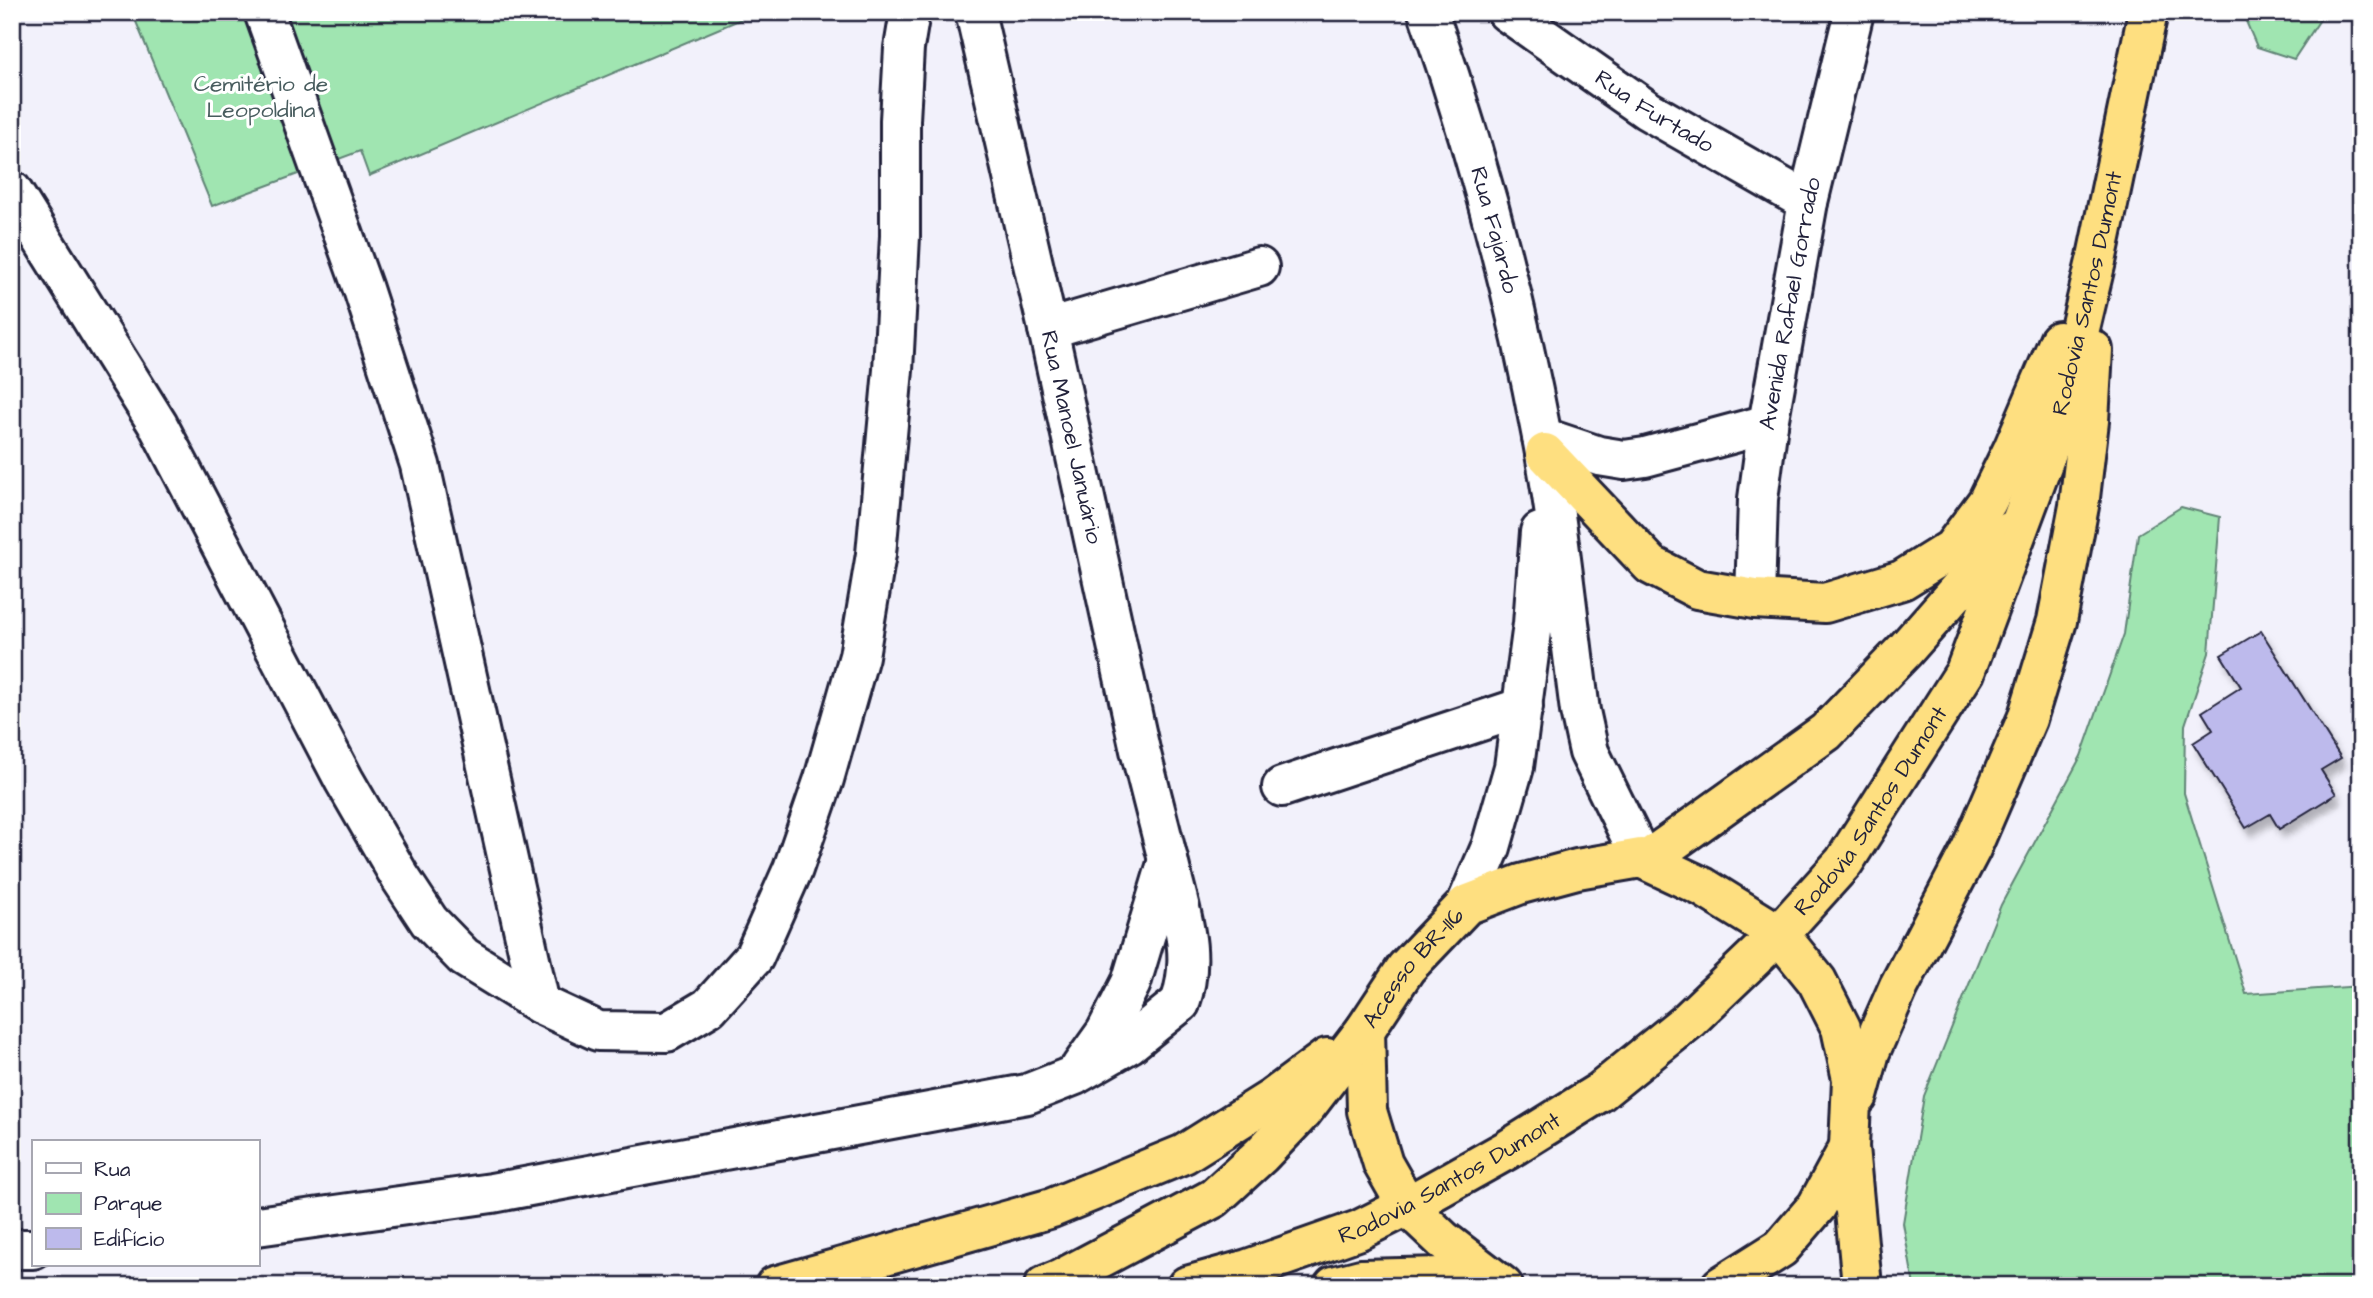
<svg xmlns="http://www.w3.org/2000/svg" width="2373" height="1298" font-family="'Architects Daughter',sans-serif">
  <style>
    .green { fill: #a0e5b1; stroke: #618476; stroke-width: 2 }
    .building { fill: #bdbaec; stroke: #22223b; stroke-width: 2; filter: url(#shadow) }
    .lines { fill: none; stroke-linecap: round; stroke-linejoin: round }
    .minor-casing { stroke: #22223b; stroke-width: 44 }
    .tertiary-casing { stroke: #22223b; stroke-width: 44 }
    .trunk-casing { stroke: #22223b; stroke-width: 44 }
    .minor { stroke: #fff; stroke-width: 38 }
    .tertiary { stroke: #fff; stroke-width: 38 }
    .trunk { stroke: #fedf80; stroke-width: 38 }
    .labels { text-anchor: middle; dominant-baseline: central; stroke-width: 6; stroke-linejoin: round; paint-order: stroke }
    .park-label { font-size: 23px; fill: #485c5e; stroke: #fff }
    .street-label { font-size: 23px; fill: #22223b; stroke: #fff }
  </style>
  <defs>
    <filter id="shadow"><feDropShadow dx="4.5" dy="8" stdDeviation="3.5" flood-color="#0004"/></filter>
  </defs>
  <rect width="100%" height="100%" fill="#f2f1fb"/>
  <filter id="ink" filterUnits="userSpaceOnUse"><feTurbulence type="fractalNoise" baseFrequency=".0143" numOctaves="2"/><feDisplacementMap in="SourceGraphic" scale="14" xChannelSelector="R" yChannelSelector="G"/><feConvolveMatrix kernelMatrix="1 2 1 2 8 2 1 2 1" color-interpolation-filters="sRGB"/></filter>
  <g filter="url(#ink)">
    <path class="green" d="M132 12H758L369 176 360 151 212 206Z
      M2242 12H2325L2294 59 2257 47Z
      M2181 507 2220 517 2209 653 2185 725 2184 793 2246 994 2361 986V1286H1914L1903 1223 1924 1096 2001 905 2081 756 2124 634 2138 534Z"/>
    <path class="building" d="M2261 631 2341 758 2321 770 2336 794 2279 829 2270 814 2246 828 2193 743 2213 730 2202 712 2241 687 2221 655Z"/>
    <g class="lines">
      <g class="minor-casing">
        <g id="minor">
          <path d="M264 12 363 289 420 465 540 1004"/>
          <path id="s1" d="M975 12 1048 329 1140 750 1168 860"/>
          <path id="s2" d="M1507 12 1647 110 1808 202"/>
          <path d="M12 191 158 425 344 780 400 877 429 921 464 957 540 1004 598 1031 667 1032 709 1007 754 957 793 869 824 779 859 656 876 554 893 370 900 236V120L904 48 910 12"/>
          <path d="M1048 329 1259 267"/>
          <path d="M1542 437 1599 456 1624 460 1645 457 1768 424"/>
          <path id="s3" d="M1755 599 1758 499 1768 424 1808 202 1854 12"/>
          <path d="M1282 787 1523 707"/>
          <path d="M1081 1067 1106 1032 1131 983 1168 860C1179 910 1198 952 1180 1003"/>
          <path d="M257 1226 492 1193 1027 1094 1075 1075 1129 1044 1180 1003"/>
          <path d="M12 1249H33"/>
        </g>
      </g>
      <g class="tertiary-casing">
        <g id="tertiary">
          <path id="s4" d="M1428 12C1476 150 1515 293 1542 437 1559 526 1568 620 1580 711L1589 752 1641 858"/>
          <path d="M1466 905 1491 847 1514 767 1533 624 1540 532"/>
        </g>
      </g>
      <g class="trunk-casing">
        <g id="trunk">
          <path d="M1545 453 1651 565 1697 589 1755 599 1825 603 1902 580 1952 549 1987 502 2013 449 2059 341"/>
          <path d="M1647 860 1826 732 1905 650 2009 532"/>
          <path d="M1365 1030 1367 1111 1383 1164 1407 1206 1443 1240 1503 1286"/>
          <path d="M1858 1096 1870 1052 1899 986 1971 849 2027 719 2057 621 2079 506 2089 421 2093 350"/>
          <path d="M775 1286 1052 1208 1184 1154 1273 1098 1327 1058"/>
          <path id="s5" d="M1044 1286 1059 1280 1214 1198 1261 1155 1302 1112 1365 1030 1406 968 1466 905 1521 884 1577 869 1641 858 1703 887 1779 934 1817 981 1841 1028 1852 1079 1849 1147 1862 1286"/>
          <path id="s6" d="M1187 1286 1248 1269 1359 1230 1407 1206 1507 1150 1600 1092 1689 1020 1779 934 1844 862 1965 672 2057 425 2097 257 2148 12"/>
          <path d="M1334 1286 1361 1279 1442 1277 1492 1286"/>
          <path d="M1721 1286 1781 1248 1817 1206 1849 1147"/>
        </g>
      </g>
      <use href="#minor" class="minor"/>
      <use href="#tertiary" class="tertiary"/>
      <use href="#trunk" class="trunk"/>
    </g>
  </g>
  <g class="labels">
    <g class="park-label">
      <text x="261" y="84">Cemitério de<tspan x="261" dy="26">Leopoldina</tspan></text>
    </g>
    <g class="street-label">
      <text stroke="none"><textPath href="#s2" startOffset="178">Rua Furtado</textPath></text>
      <text stroke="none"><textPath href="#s4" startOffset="228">Rua Fajardo</textPath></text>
      <text stroke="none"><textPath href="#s6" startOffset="1419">Rodovia Santos Dumont</textPath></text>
      <text stroke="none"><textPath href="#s3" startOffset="298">Avenida Rafael Gorrado</textPath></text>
      <text stroke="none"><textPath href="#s1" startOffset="436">Rua Manoel Januário</textPath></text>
      <text stroke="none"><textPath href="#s6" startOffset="852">Rodovia Santos Dumont</textPath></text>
      <text stroke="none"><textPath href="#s5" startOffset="497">Acesso BR-116</textPath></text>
      <text stroke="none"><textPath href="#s6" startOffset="285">Rodovia Santos Dumont</textPath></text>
    </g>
  </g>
  <rect width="2373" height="1298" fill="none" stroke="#fff" stroke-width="42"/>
  <rect x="21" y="21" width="2331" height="1256" fill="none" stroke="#22223b" stroke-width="2.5" filter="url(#ink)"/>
  <rect x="32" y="1140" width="228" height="126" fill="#ffffff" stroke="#a7a7b1" stroke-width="2"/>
  <rect x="46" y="1163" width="35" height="10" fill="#ffffff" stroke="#a7a7b1" stroke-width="2"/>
  <text x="94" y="1176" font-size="21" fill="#22223b">Rua</text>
  <rect x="46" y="1193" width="35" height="21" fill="#a0e5b1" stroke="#a7a7b1" stroke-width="2"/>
  <text x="94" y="1210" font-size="21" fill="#22223b">Parque</text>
  <rect x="46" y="1228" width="35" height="21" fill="#bdbaec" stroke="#a7a7b1" stroke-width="2"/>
  <text x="94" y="1246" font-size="21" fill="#22223b">Edifício</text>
</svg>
